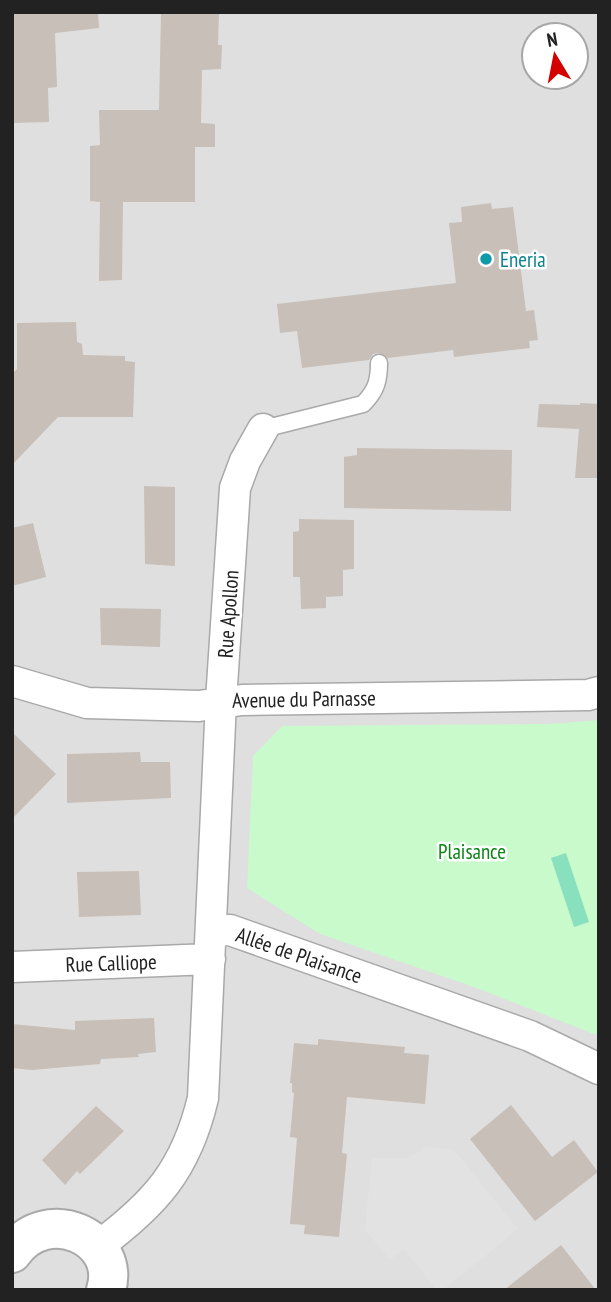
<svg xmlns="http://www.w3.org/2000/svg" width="611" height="1302" font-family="'PT Sans Narrow',sans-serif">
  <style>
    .residential { fill: #e0dfdf; fill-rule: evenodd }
    .park { fill: #c8facc }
    .pitch { fill: #88e0be }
    .parking { fill: #e2e2e2 }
    .building { fill: #c7bfb8 }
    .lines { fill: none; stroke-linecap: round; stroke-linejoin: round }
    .service-casing { stroke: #a9a9a9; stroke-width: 19 }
    .minor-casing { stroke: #a9a9a9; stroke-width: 33 }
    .tertiary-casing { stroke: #a9a9a9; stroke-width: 42 }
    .service { stroke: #fff; stroke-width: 16 }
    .minor { stroke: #fff; stroke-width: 30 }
    .tertiary { stroke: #fff; stroke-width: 38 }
    .culture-dot { fill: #0f9aa8; stroke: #fff; stroke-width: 2.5 }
    .labels { text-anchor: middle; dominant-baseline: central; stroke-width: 5; stroke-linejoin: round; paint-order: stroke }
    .culture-label { font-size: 21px; fill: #0d838f; stroke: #fff; text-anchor: start }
    .street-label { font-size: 21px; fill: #222; stroke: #fff }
    .park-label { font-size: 21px; fill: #0c8416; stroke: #fff }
  </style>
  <rect width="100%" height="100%" fill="#f2efe9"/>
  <path class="residential" d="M12 12H599V1290H12ZM534 35H576V77H534Z"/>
  <path class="park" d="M599 720V1036L474 987 320 934 247 888 253 756 282 726 551 724Z"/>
  <path class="pitch" d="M566 853 589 922 574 927 551 858Z"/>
  <path class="parking" d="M426 1146 454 1150 518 1229 443 1290H437L404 1249 390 1260 365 1230 372 1158H406L421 1151Z"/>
  <path class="building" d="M12 12H98L99 28 55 33 57 87 48 88 49 122 12 123Z
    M161 12H219L218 45H222L221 69 202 70 201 123 215 124V147H195V202H123L122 280 99 281 100 202 90 201V146L100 145 99 110H159Z
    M491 203 492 209 513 207 526 311 534 310 538 340 529 341 530 348 454 357 453 350 388 358 379 353 373 354 369 360 302 368 297 331 280 333 277 304 456 283 449 223 462 222 461 207Z
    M76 322 77 342 82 344 83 355 125 356V361L135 362 133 417H58L12 465V374L17 369V323Z
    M580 403 599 404V478H575L579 429 537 427 539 404 580 405Z
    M357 448 512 450 511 511 344 508V457L357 455Z
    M144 486 175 487V566L145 564Z
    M299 519 354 520V569L343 570V596L326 597V608L301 609 300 577H293V532L299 531Z
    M33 523 46 577 12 586V528Z
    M100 608 161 609 160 647 101 645Z
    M12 732 56 774 12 819Z
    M140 752 141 762H170L171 798 67 803V754Z
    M139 871 141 915 79 917 77 872Z
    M154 1018 156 1052 138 1054 139 1057 101 1059 100 1064 32 1070 12 1068V1024L75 1030V1021Z
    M318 1039 405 1047 404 1053 429 1055 425 1104 347 1097 342 1153 347 1154 339 1237 304 1234 305 1225 290 1224 297 1138 290 1137 294 1093 292 1092V1083H290L294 1043 318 1045Z
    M511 1105 552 1157 574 1140 598 1172 535 1221 470 1139Z
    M96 1106 124 1131 80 1174 77 1171 65 1185 42 1160Z
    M561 1245 596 1290H504Z"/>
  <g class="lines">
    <g class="service-casing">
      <path id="service" d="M263 429 363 404C376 391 379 381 379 363"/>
    </g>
    <g class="minor-casing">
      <path id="minor" d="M12 681 87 703 199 706 242 700 588 695 599 692
        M212 931 230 930 530 1036 599 1069
        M12 967 210 959
        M97 1247C155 1204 186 1170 203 1098L221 701 235 488 245 461 263 429"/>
    </g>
    <g class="tertiary-casing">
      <path id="tertiary" d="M12 1253C47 1203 122 1238 106 1290"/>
    </g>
    <use href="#service" class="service"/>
    <use href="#minor" class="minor"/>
    <use href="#tertiary" class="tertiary"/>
  </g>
  <circle class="culture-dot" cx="486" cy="259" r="7"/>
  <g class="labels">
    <g class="culture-label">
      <text x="500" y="259">Eneria</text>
    </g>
    <g class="street-label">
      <text transform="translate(228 614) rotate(-86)">Rue Apollon</text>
      <text transform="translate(304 699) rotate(-1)">Avenue du Parnasse</text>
      <text transform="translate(299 955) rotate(19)">Allée de Plaisance</text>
      <text transform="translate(111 963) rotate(-2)">Rue Calliope</text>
    </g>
    <g class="park-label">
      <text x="472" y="851">Plaisance</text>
    </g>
  </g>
  <rect width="611" height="1302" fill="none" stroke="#222222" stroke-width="28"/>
  <g transform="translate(555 56) rotate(350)"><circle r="33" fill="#ffffff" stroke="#a7a7a7" stroke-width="2"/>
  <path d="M0-5L12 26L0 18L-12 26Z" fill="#d40000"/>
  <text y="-10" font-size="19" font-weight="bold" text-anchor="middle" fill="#222222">N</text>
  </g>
</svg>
